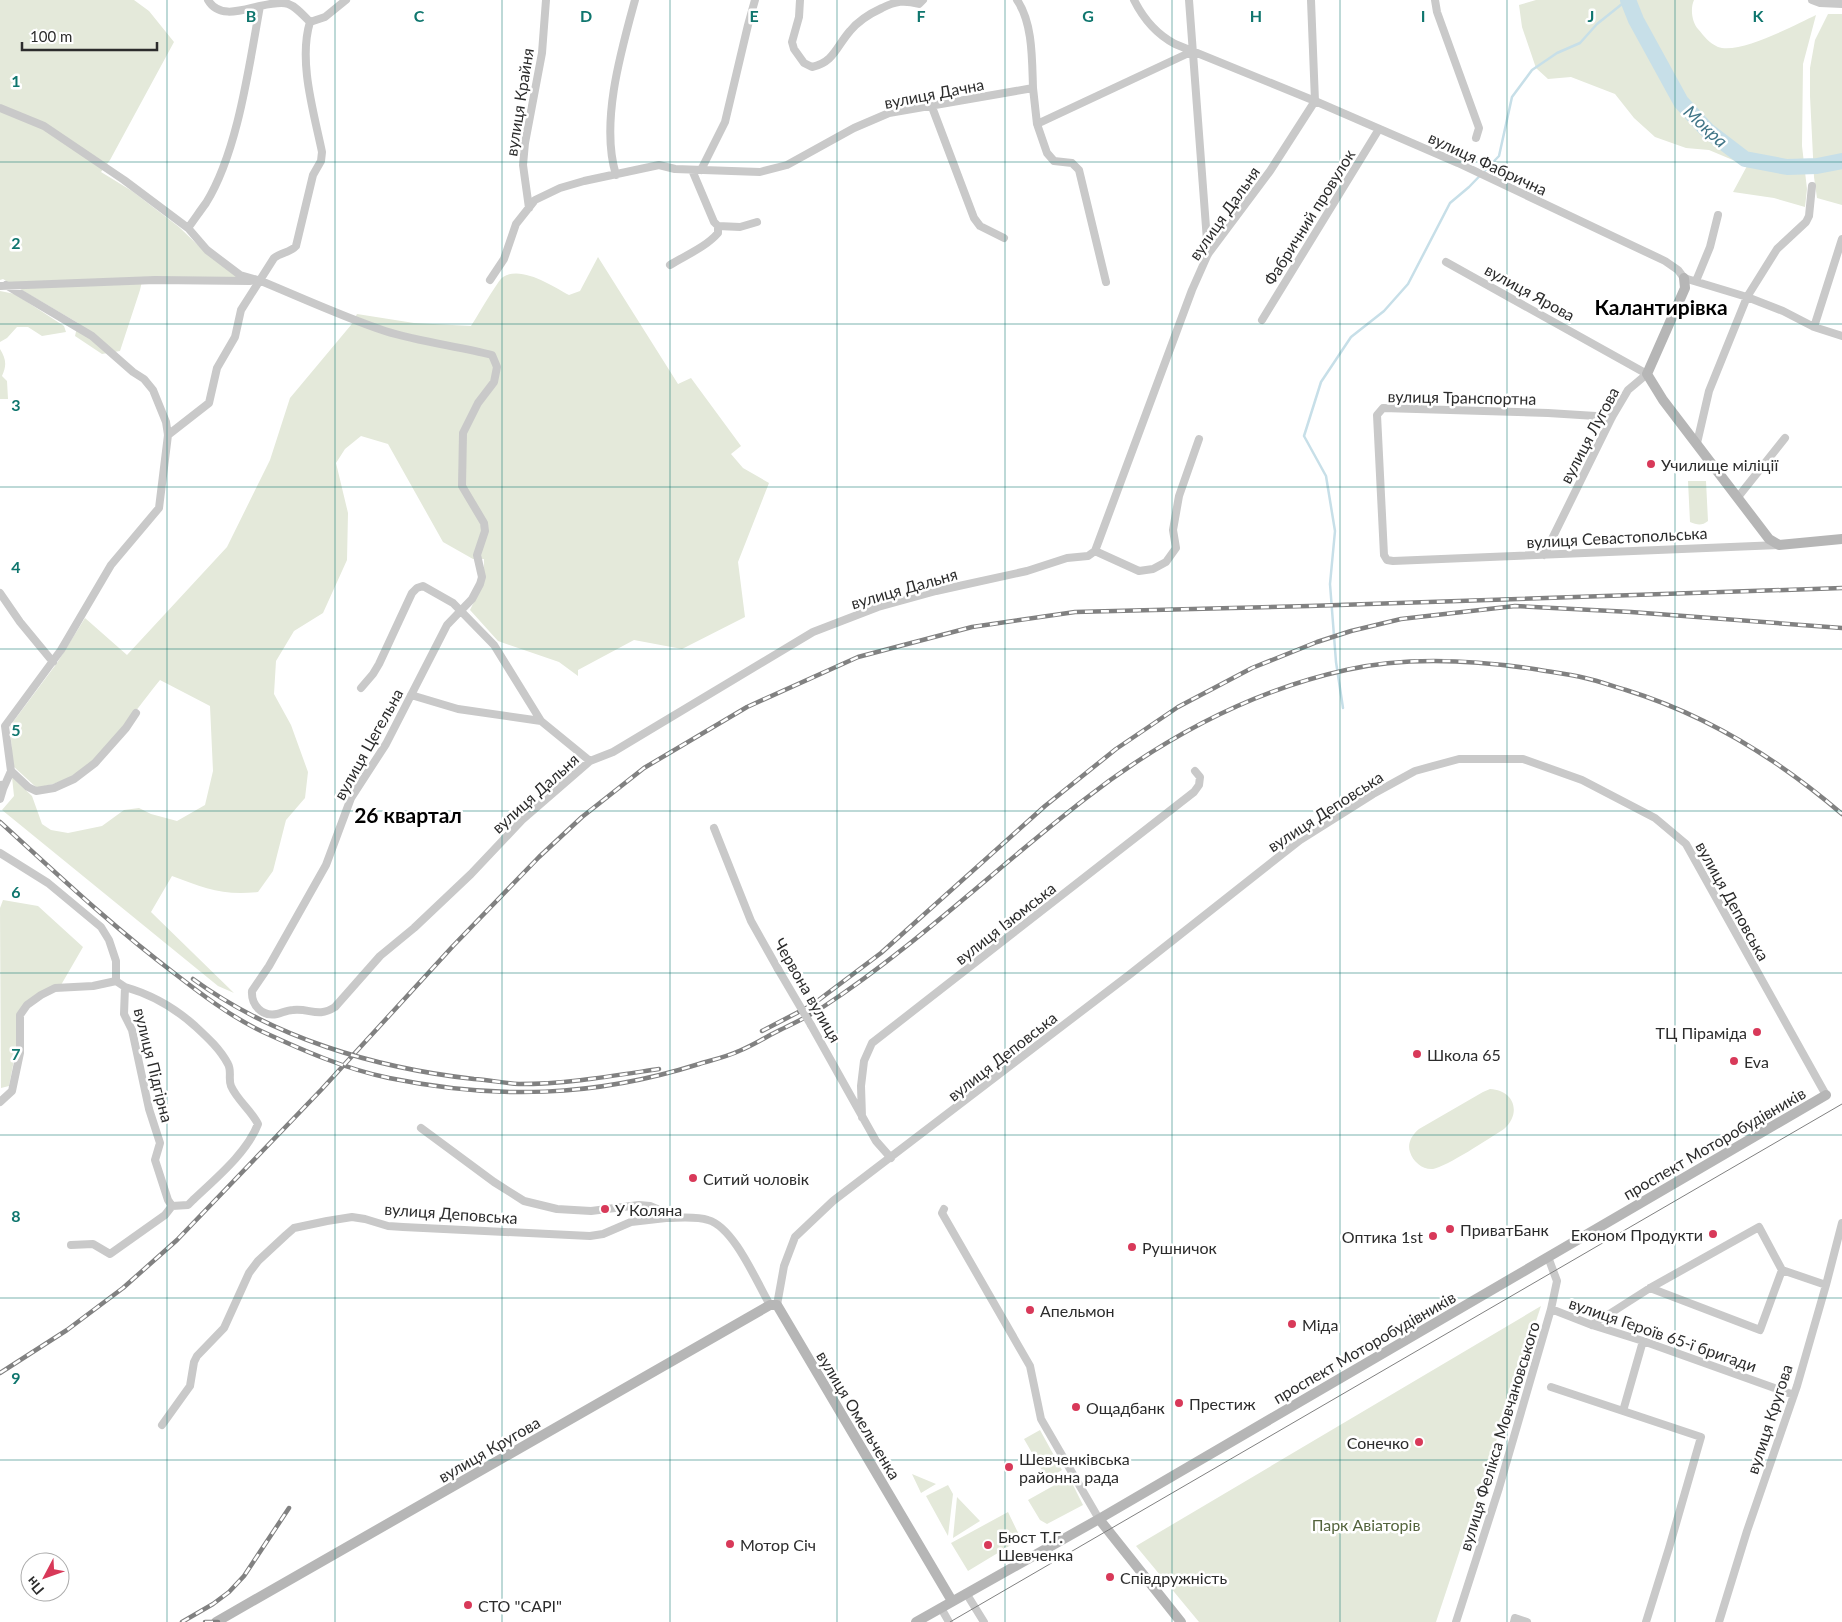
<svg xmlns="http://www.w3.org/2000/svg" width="1842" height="1622" font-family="Lato,sans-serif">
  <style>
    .green { fill: #e4e9da }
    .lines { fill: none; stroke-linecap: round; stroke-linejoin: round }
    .stream { stroke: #c7dfe8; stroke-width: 2.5 }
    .river { stroke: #c7dfe8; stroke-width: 16 }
    .street { stroke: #c9c9c9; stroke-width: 8 }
    .secondary { stroke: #b6b6b6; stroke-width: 10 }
    .tram { stroke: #818181; stroke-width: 1 }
    .rail-casing { stroke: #818181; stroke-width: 4.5 }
    .rail { stroke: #fff; stroke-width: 2.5; stroke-dasharray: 8; stroke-linecap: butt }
    .street-bridge { stroke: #c9c9c9; stroke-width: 8 }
    .grid { fill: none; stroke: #0f766e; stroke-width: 1; stroke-opacity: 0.55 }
    .poi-dot { fill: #d83959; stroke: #fff; stroke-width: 2 }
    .labels { text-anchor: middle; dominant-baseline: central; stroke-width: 5; stroke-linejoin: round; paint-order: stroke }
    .street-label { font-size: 16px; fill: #2c2c2c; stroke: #fff }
    .poi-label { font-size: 16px; fill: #2c2c2c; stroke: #fff; text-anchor: start }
    .park-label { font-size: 16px; fill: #54643d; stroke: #fff }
    .water-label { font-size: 18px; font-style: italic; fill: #407587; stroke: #fff }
    .district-label { font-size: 21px; font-weight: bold; fill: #000; stroke: #fff }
    .grid-label { font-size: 16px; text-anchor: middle; font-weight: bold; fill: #0f766e; stroke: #fff; stroke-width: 5; stroke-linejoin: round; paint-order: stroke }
  </style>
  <rect width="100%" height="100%" fill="#fff"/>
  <path class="green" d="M0 0H134L149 11 174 42 110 160 101 172 132 191 179 227 206 253 237 277H143L140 290 120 351 102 354 75 336 78 323 3 279 0 280Z
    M1536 0H1694C1690 9 1692 22 1698 29 1704 36 1709 43 1718 47 1739 55 1795 25 1816 15L1803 64 1802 146 1807 189 1805 207 1774 198 1733 192 1747 166 1709 150 1686 148 1655 137 1634 118 1615 94 1571 77 1548 79 1536 68 1522 27 1519 5Z
    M1828 14H1842V205L1817 198 1814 177 1810 96V68L1815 40Z
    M598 257 678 384 691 378 741 446 731 454 743 468 769 483 738 562 745 617 682 649 634 640 578 670V676L559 662 498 641 470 610 484 581V559H473L443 542 388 444 361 436 345 449 336 463 348 513 347 560 323 613 294 631 276 661 274 694 291 725 308 772 305 798 286 820 273 871 258 892C223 896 204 888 172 876L151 912 234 993 218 986 2 810 14 796 12 777 32 796 42 824 51 830 68 833 102 826 124 810 139 808 151 814 177 821 205 805 213 771 210 706 160 680C135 710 105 758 70 777 59 783 49 785 37 788L13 766 10 726 57 663 85 618 127 655 227 547 270 460 290 398 351 325 357 314 414 323 471 326C477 317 498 280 503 277 521 265 553 286 569 295L580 291Z
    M0 291 15 294 64 326 66 332 42 336 28 327H17L7 338 0 342Z
    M0 349C6 359 7 365 2 376L7 381 8 399H0Z
    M1688 481H1706L1708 521C1702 526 1697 525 1690 522Z
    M3 900 38 906 83 947 61 985 25 1003 9 1086 1 1088 0 908Z
    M1490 1089C1514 1090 1522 1113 1504 1129 1490 1138 1446 1167 1433 1169 1423 1170 1413 1162 1410 1152 1407 1143 1412 1135 1419 1129L1483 1092Z
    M1541 1306 1436 1622H1199L1136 1546Z
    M1040 1430 1062 1470 1047 1479 1024 1439Z
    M912 1474 936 1484 921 1493Z
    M1069 1477 1083 1505 1047 1524 1040 1520 1028 1500Z
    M948 1485 953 1494 948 1536 926 1496Z
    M957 1497 980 1521 953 1538Z
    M1008 1512 1021 1539 968 1571 951 1543Z"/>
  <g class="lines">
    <path class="stream" d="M1343 708 1336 662 1330 584 1335 531 1326 476 1304 436 1321 382 1351 337 1384 311 1408 284 1450 203 1469 187 1499 156 1512 97 1532 70 1557 53 1580 43 1597 24 1627 0"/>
    <path class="river" d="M1628 0 1636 20 1681 102 1707 130 1745 159 1787 167 1817 166 1842 161"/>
    <path class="street" d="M800 0 799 17 792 42 794 49 804 63 812 67C834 62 836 47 850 31 859 20 869 14 882 8 896 1 904 0 919 4L923 0
      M1017 0C1033 23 1032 60 1033 88
      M1134 0C1144 20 1156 34 1175 44L1315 101 1458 163 1665 261 1678 270 1684 278 1747 297 1783 311 1814 327 1842 336
      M1189 0 1208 254
      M1435 0 1437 12 1479 128 1476 138
      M1812 0 1820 3 1842 4
      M260 6C288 0 290 1 310 22
      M310 22 325 17 346 0
      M932 107 974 218 980 226 1004 238
      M0 108 44 126 124 180 188 228 207 250 240 275 261 281C302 298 343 317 385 331 420 342 457 346 492 355L497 367 494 382 478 403 463 433 462 486 484 523 485 531 477 555 482 577 480 584 472 599 447 625 386 744 351 798 326 865 269 966 252 991C251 1005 262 1017 277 1014 282 1013 287 1010 293 1010 310 1008 318 1018 335 1007L380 956 414 928 471 874 522 820 590 761 613 752 813 632 878 607 936 591 1027 571 1067 558 1088 556 1095 551 1192 290 1208 254 1270 171 1315 101 1311 0
      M1037 124 1047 153 1054 161 1072 163 1079 170 1106 282
      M692 170 714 222 718 226 740 227 757 222
      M701 170 725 122 748 25 755 0
      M616 175C600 123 621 51 635 0
      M529 208 523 165 525 143 542 53 546 0
      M188 228C194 220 200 211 206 203 238 151 249 66 260 6 242 10 219 19 208 0
      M1446 262 1647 374 1628 390 1612 417 1544 555
      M670 265C686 255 706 247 718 233V226
      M490 280 504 259 516 224 535 200 560 188 584 181 659 165 675 169 760 172 787 165 854 128 889 113 1033 88 1037 124 1193 51
      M1696 281 1710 247 1718 215
      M6 285 92 336 133 372 144 379 153 390 166 422 168 435 159 508 111 565 61 650 5 726 11 771
      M0 286 155 280 250 281
      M1262 320 1379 129
      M1814 327 1842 239
      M1612 417 1548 413 1383 408 1377 415 1384 555 1387 560 1393 561 1779 545
      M168 435 209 403 217 368 235 337 241 310 274 258C281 252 290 253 296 246L313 175 321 161 322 152C314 113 298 61 310 22
      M1697 443 1709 391 1747 297 1777 249 1806 222 1809 216 1812 186
      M1738 497 1785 438
      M1095 551 1139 571 1153 569 1166 562 1176 548 1173 530 1179 496 1199 439
      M0 593 20 622 53 662
      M361 688 373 674 379 664 412 593 417 588 423 586 453 603 494 645 541 721
      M411 695 458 709 541 721 590 761
      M3 789 11 771 28 787 36 791 54 788 74 779 95 763 126 728 136 713
      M0 799 3 789 1 785
      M714 828 751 921 778 969
      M0 853 48 883 101 927 109 940 116 961V981
      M125 987C153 995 174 1007 195 1026 208 1038 220 1049 228 1064 232 1071 228 1079 231 1086 237 1100 251 1110 258 1124 247 1153 215 1179 193 1200L188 1205 172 1206
      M811 1025 876 1141 891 1158
      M0 1102 12 1091 20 1053V1015L27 1005 41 995 55 988 93 986 116 981 125 987 124 1014 132 1030 149 1109 160 1143 155 1160 168 1200 172 1206 165 1215 110 1254 93 1244 71 1245
      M862 1117 861 1086 864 1061 872 1043 1194 792 1199 785 1200 777 1195 771
      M421 1128 494 1182 524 1201 557 1209 591 1211 639 1205 650 1206 657 1209 666 1218C679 1218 696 1216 708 1220 734 1227 757 1283 770 1305
      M944 1209 942 1213 1030 1366 1041 1419 1099 1519
      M1650 1288 1760 1330 1782 1270
      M777 1305 784 1266 795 1237 833 1201 1129 975 1300 840 1373 794 1415 771 1459 759H1523L1582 780 1655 818 1686 844 1826 1095
      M1551 1309 1592 1325 1643 1341 1794 1395
      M1592 1325 1650 1288 1759 1227 1782 1270 1826 1285
      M1643 1341 1623 1411 1701 1437 1669 1548 1646 1622
      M1551 1387 1623 1411
      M162 1425 190 1386 194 1362 197 1356 224 1328 249 1273 258 1261 286 1235 294 1228 327 1221 352 1217 365 1219 388 1226 403 1227 590 1236 603 1234 631 1222 666 1218
      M966 1593 984 1622
      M941 1608 949 1622
      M1456 1622 1499 1488 1551 1309 1557 1281 1548 1257
      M1514 1622 1515 1618 1527 1622
      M1719 1622 1747 1531 1797 1386 1826 1285 1842 1223"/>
    <path class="secondary" d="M1684 278 1685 288 1647 374 1663 400 1769 539 1779 545 1842 539
      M1099 1519 1181 1622
      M216 1622 770 1305H777L952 1601
      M916 1622 1099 1519 1826 1095"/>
    <path class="tram" d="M950 1622 1842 1104"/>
    <g class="rail-casing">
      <path id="rail" d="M0 822C57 874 113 927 174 973 201 994 230 1016 261 1031 302 1050 345 1069 389 1078 497 1100 594 1097 699 1064 712 1060 726 1057 739 1051 752 1046 764 1038 776 1032 792 1024 808 1017 823 1007 916 946 997 867 1085 799 1162 739 1250 691 1346 670 1407 656 1473 660 1534 669 1551 672 1568 674 1585 678 1599 681 1612 686 1626 690 1707 715 1778 759 1842 814
        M193 979C274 1038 375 1068 474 1079 488 1080 504 1083 519 1084 566 1084 612 1076 659 1069
        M762 1031 812 1005 881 953 1045 806 1116 749 1178 707 1252 668 1317 642 1351 631 1401 619 1515 606 1631 612 1842 628
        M0 1373 67 1330 123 1288 177 1240 321 1090 453 946 539 857 582 817 644 768 747 707 858 657 972 627 1075 612 1309 606 1842 588
        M182 1622 213 1604 229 1592 244 1576 289 1508
        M205 1622H218"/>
    </g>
    <use href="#rail" class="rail"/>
    <path class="street-bridge" d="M778 969 811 1025"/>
  </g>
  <path class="grid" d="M167 0V1622M335 0V1622M502 0V1622M670 0V1622M837 0V1622M1005 0V1622M1172 0V1622M1340 0V1622M1507 0V1622M1675 0V1622M0 162H1842M0 324H1842M0 487H1842M0 649H1842M0 811H1842M0 973H1842M0 1135H1842M0 1298H1842M0 1460H1842"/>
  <g class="poi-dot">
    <circle cx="1651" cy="464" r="5"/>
    <circle cx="1757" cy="1032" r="5"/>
    <circle cx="1417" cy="1054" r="5"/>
    <circle cx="1734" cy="1061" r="5"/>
    <circle cx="693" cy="1178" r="5"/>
    <circle cx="605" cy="1209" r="5"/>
    <circle cx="1450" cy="1229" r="5"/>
    <circle cx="1713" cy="1234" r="5"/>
    <circle cx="1433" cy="1236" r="5"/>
    <circle cx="1132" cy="1247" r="5"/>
    <circle cx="1030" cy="1310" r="5"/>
    <circle cx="1292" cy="1324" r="5"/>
    <circle cx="1179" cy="1403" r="5"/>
    <circle cx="1076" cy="1407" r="5"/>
    <circle cx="1419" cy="1442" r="5"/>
    <circle cx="1009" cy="1467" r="5"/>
    <circle cx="730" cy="1544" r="5"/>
    <circle cx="988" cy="1545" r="5"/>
    <circle cx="1110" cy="1577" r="5"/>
    <circle cx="468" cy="1605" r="5"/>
  </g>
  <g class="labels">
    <g class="street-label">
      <text transform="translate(934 93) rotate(-11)">вулиця Дачна</text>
      <text transform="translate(519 102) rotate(-81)">вулиця Крайня</text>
      <text transform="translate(1488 163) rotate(25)">вулиця Фабрична</text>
      <text transform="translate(1224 213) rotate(-55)">вулиця Дальня</text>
      <text transform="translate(1309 217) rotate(-58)">Фабричний провулок</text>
      <text transform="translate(1530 292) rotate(29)">вулиця Ярова</text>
      <text transform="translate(1462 397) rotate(1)">вулиця Транспортна</text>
      <text transform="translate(1589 435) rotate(-62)">вулиця Лугова</text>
      <text transform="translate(1617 537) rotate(-3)">вулиця Севастопольська</text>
      <text transform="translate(904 588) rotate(-16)">вулиця Дальня</text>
      <text transform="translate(368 744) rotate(-61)">вулиця Цегельна</text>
      <text transform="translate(535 793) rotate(-42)">вулиця Дальня</text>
      <text transform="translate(1325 811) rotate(-33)">вулиця Деповська</text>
      <text transform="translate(1733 901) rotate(61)">вулиця Деповська</text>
      <text transform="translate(1005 923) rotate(-38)">вулиця Ізюмська</text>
      <text transform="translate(808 990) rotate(60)">Червона вулиця</text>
      <text transform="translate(1002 1056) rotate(-38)">вулиця Деповська</text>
      <text transform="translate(154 1065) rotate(76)">вулиця Підгірна</text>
      <text transform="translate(1714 1143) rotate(-30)">проспект Моторобудівників</text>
      <text transform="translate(451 1213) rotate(4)">вулиця Деповська</text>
      <text transform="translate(1663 1334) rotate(19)">вулиця Героїв 65-ї бригади</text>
      <text transform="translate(1364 1347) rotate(-30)">проспект Моторобудівників</text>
      <text transform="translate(859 1415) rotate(59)">вулиця Омельченка</text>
      <text transform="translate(1769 1419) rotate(-72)">вулиця Кругова</text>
      <text transform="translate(1499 1436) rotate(-73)">вулиця Фелікса Мовчановського</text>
      <text transform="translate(489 1449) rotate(-30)">вулиця Кругова</text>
    </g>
    <g class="poi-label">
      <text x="1661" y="464">Училище міліції</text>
      <text x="1747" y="1032" text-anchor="end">ТЦ Піраміда</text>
      <text x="1427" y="1054">Школа 65</text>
      <text x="1744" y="1061">Eva</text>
      <text x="703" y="1178">Ситий чоловік</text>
      <text x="615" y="1209">У Коляна</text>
      <text x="1460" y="1229">ПриватБанк</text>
      <text x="1703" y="1234" text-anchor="end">Економ Продукти</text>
      <text x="1423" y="1236" text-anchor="end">Оптика 1st</text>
      <text x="1142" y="1247">Рушничок</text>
      <text x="1040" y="1310">Апельмон</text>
      <text x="1302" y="1324">Міда</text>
      <text x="1189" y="1403">Престиж</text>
      <text x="1086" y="1407">Ощадбанк</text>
      <text x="1409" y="1442" text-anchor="end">Сонечко</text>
      <text x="1019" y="1458">Шевченківська<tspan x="1019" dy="18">районна рада</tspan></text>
      <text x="998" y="1536">Бюст Т.Г.<tspan x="998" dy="18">Шевченка</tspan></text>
      <text x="740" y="1544">Мотор Січ</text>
      <text x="1120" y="1577">Співдружність</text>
      <text x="478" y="1605">СТО "CAPI"</text>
    </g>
    <g class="park-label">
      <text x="1366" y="1524">Парк Авіаторів</text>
    </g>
    <g class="water-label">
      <text transform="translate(1706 126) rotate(43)">Мокра</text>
    </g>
    <g class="district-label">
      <text x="1661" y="306">Калантирівка</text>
      <text x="408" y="814">26 квартал</text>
    </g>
  </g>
  <g class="grid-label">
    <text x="251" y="22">B</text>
    <text x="419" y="22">C</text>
    <text x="586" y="22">D</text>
    <text x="754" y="22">E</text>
    <text x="921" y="22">F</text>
    <text x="1088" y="22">G</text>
    <text x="1256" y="22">H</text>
    <text x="1423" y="22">I</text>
    <text x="1591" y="22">J</text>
    <text x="1758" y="22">K</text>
    <text x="16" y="87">1</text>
    <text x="16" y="249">2</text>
    <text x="16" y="411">3</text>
    <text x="16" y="573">4</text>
    <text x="16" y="736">5</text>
    <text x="16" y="898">6</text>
    <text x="16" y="1060">7</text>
    <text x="16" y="1222">8</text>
    <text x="16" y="1384">9</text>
  </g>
  <g transform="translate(45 1577) rotate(229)"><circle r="24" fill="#ffffff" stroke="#ababab"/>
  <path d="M0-4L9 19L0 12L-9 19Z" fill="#d83959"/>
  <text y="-8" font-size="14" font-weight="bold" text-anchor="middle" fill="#2c2c2c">Пн</text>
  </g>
  <path d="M22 42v8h135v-8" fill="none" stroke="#2c2c2c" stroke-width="2.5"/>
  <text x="30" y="42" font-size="15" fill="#2c2c2c" stroke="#ffffff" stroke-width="4" paint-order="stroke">100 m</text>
</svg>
